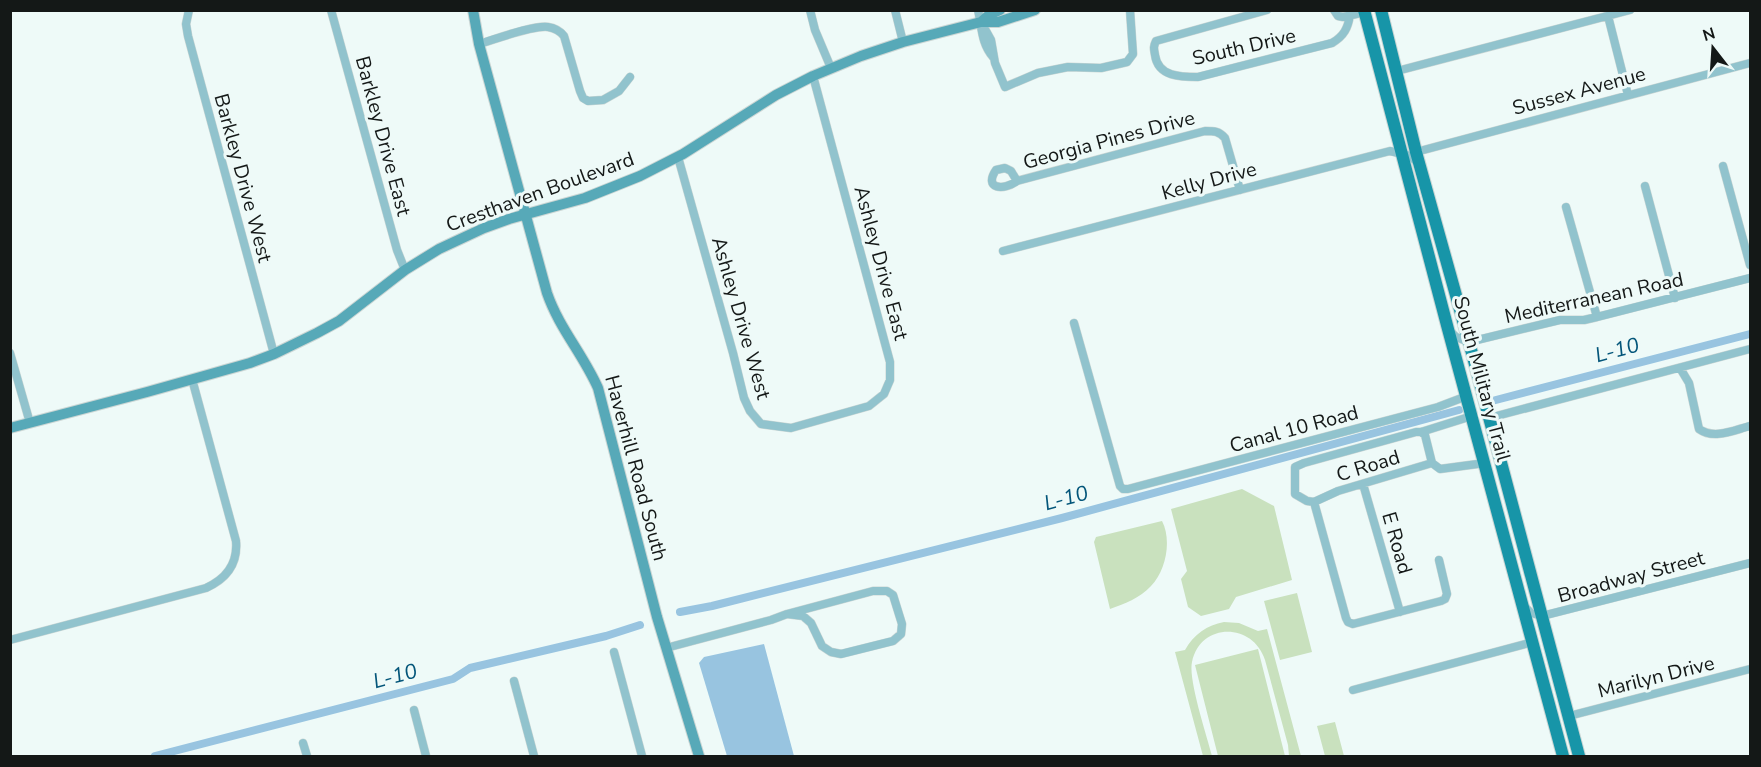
<svg xmlns="http://www.w3.org/2000/svg" width="1761" height="767" font-family="'Nunito Sans',sans-serif">
  <style>
    .green { fill: #c9e1be }
    .water { fill: #98c4e0 }
    .lines { fill: none; stroke-linecap: round; stroke-linejoin: round }
    .canal { stroke: #98c4e0; stroke-width: 8 }
    .street-casing { stroke: #cbd6d4; stroke-width: 9 }
    .secondary-casing { stroke: #cbd6d4; stroke-width: 12 }
    .primary-casing { stroke: #cbd6d4; stroke-width: 14 }
    .street { stroke: #91c3cd; stroke-width: 8 }
    .secondary { stroke: #57a9b8; stroke-width: 10 }
    .primary { stroke: #1795a8; stroke-width: 12 }
    .labels { text-anchor: middle; dominant-baseline: central; stroke-width: 6; stroke-linejoin: round; paint-order: stroke }
    .street-label { font-size: 20px; fill: #141817; stroke: #eefaf8 }
    .water-label { font-size: 21px; font-style: italic; fill: #04567a; stroke: #eefaf8 }
  </style>
  <rect width="100%" height="100%" fill="#eefaf8"/>
  <path class="green" d="M1242 489 1274 506 1292 580 1236 597 1229 609 1201 616 1188 607 1181 579 1187 571 1171 509Z
    M1162 521C1172 540 1166 571 1151 586 1140 598 1124 604 1110 609L1094 542 1096 537Z
    M1297 593 1312 652 1280 660 1264 601Z
    M1224 622 1239 623 1258 631 1267 629 1301 756H1289L1288 745 1265 660C1253 622 1200 622 1192 662 1188 680 1207 736 1212 756H1203L1175 652 1185 650C1194 634 1207 625 1224 622Z
    M1258 649 1285 756H1218L1195 665Z
    M1335 722 1344 756H1325L1317 726Z"/>
  <path class="water" d="M764 644 794 756H727L699 663 704 657Z"/>
  <g class="lines">
    <path class="canal" d="M1492 401 1750 334
      M680 612 712 606 1062 518 1459 410
      M155 756 453 679 470 668 606 636 640 625"/>
    <g class="street-casing">
      <path id="street" d="M189 10 186 24 188 36 274 354
        M331 10 397 250 405 270
        M810 10 815 30 831 68
        M895 10 903 42
        M978 10C982 27 981 43 993 57
        M1267 10 1156 41C1153 47 1154 49 1155 55 1158 77 1181 77 1198 77L1332 43C1344 36 1348 28 1350 15
        M1334 10 1338 16 1343 17 1365 12
        M1608 16 1628 95
        M981 22 991 40 995 63 1005 87 1038 73 1068 67 1101 68 1127 62 1133 54 1130 10
        M479 44C496 39 533 25 548 27 555 28 560 31 564 36L580 91 583 98 588 101 603 100 619 91 630 77
        M1397 71 1630 10
        M1416 152 1750 63
        M678 157 733 353 744 398 750 411 761 424 791 428 869 406 884 394 890 380V362L813 76
        M1723 166 1750 265
        M1017 181 1011 171 1005 168 996 170C983 189 1004 191 1017 181L1205 131C1214 131 1219 131 1225 138L1240 190
        M1645 186 1675 298
        M1566 207 1597 317
        M1003 251 1390 151 1410 156 1417 162
        M1074 323 1120 486 1123 489H1128L1438 407 1467 396
        M1451 332 1456 337 1469 342 1560 320H1584L1597 317 1750 278
        M10 353 30 423
        M1680 368 1689 383 1699 429C1714 440 1734 430 1750 426
        M1489 418 1750 349
        M1421 432 1425 435 1432 463
        M1432 463 1440 469 1485 463
        M1363 484 1400 612
        M1314 502 1338 491 1432 463
        M1439 560 1447 594 1445 599 1441 601 1353 624 1348 622 1346 618 1314 502 1307 501 1295 494V467L1304 463 1416 432H1421L1472 416
        M1525 607 1531 613 1542 616 1750 563
        M10 640 206 588C226 579 238 564 236 541L192 379
        M666 648 771 620 787 614 803 616 811 623 822 646 831 652 841 654 893 641 901 634 902 624 893 595 887 591H873L787 614
        M614 652 642 756
        M514 681 534 756
        M1353 690 1533 642
        M414 710 426 756
        M1569 716 1750 669
        M303 743 307 756"/>
    </g>
    <g class="secondary-casing">
      <path id="secondary" d="M473 10 479 44 547 293C559 328 583 354 598 388L657 617 699 756
        M981 22 989 15 1000 10
        M10 428 147 392 250 363 274 354 317 333 339 321 405 270 439 249 484 228 509 219 585 198 640 176 683 154 776 95 813 76 861 56 903 42 981 22H998L1035 10"/>
    </g>
    <g class="primary-casing">
      <path id="primary" d="M1364 10 1448 329 1563 756
        M1381 10 1416 152 1469 342 1579 756"/>
    </g>
    <use href="#street" class="street"/>
    <use href="#secondary" class="secondary"/>
    <use href="#primary" class="primary"/>
  </g>
  <g class="labels">
    <g class="street-label">
      <text transform="translate(1244 47) rotate(-13)">South Drive</text>
      <text transform="translate(1579 91) rotate(-15)">Sussex Avenue</text>
      <text transform="translate(383 136) rotate(75)">Barkley Drive East</text>
      <text transform="translate(1109 140) rotate(-15)">Georgia Pines Drive</text>
      <text transform="translate(243 178) rotate(75)">Barkley Drive West</text>
      <text transform="translate(1209 181) rotate(-15)">Kelly Drive</text>
      <text transform="translate(540 192) rotate(-20)">Cresthaven Boulevard</text>
      <text transform="translate(881 263) rotate(75)">Ashley Drive East</text>
      <text transform="translate(1594 298) rotate(-12)">Mediterranean Road</text>
      <text transform="translate(741 318) rotate(74)">Ashley Drive West</text>
      <text transform="translate(1482 379) rotate(75)">South Military Trail</text>
      <text transform="translate(1294 429) rotate(-15)">Canal 10 Road</text>
      <text transform="translate(1368 466) rotate(-17)">C Road</text>
      <text transform="translate(636 468) rotate(75)">Haverhill Road South</text>
      <text transform="translate(1397 543) rotate(74)">E Road</text>
      <text transform="translate(1631 577) rotate(-15)">Broadway Street</text>
      <text transform="translate(1656 677) rotate(-14)">Marilyn Drive</text>
    </g>
    <g class="water-label">
      <text transform="translate(1617 350) rotate(-15)">L-10</text>
      <text transform="translate(1066 498) rotate(-15)">L-10</text>
      <text transform="translate(395 676) rotate(-15)">L-10</text>
    </g>
  </g>
  <rect width="1761" height="767" fill="none" stroke="#141817" stroke-width="24"/>
  <g transform="translate(1713 48) rotate(343)" stroke="#eefaf8" stroke-width="4.5" paint-order="stroke">
  <path d="M0-4.5L10 22L0 15L-10 22Z" fill="#141817"/>
  <text y="-9" font-size="16" font-weight="bold" text-anchor="middle" fill="#141817">N</text>
  </g>
</svg>
